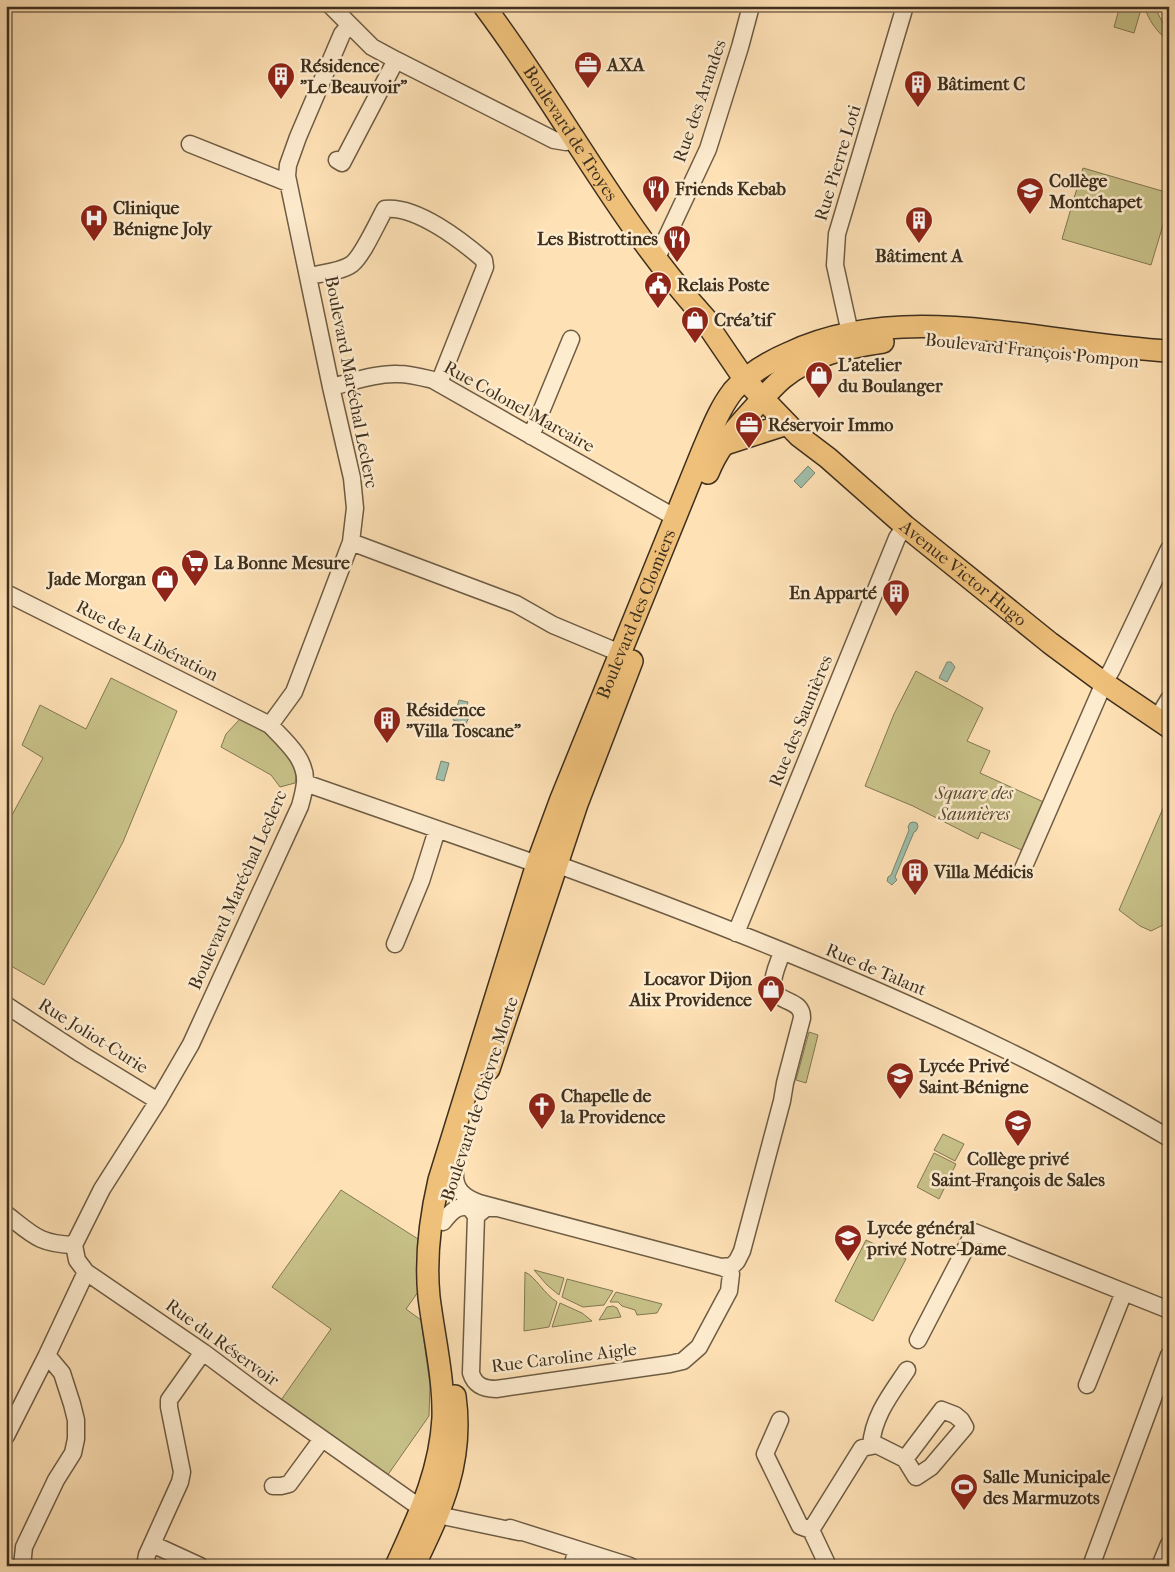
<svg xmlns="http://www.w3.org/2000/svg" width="1175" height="1572" font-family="'IM FELL French Canon',serif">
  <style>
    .green { fill: #c7c188; stroke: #827853 }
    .water { fill: #a0beaa; stroke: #798572 }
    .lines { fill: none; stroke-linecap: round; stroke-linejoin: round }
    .minor-casing { stroke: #6e5c44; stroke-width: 19 }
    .major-casing { stroke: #3e2f1e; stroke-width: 24 }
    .minor { stroke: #feeccf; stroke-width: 16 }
    .major { stroke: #efc07a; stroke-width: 21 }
    .labels { text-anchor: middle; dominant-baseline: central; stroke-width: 5; stroke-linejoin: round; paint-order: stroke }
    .poi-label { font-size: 18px; font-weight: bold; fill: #3e2f1e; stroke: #feeccf; text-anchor: start }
    .street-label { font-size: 18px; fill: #3e2f1e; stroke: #feeccf }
    .park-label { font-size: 18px; font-style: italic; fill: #594c33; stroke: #feeccf }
  </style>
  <rect width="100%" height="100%" fill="#fee1b5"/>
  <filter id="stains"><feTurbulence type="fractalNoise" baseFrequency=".004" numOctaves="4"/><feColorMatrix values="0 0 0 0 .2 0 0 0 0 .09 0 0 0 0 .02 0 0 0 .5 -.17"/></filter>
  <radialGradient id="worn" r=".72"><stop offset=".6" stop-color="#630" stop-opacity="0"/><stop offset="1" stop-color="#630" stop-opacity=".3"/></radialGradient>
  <path class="green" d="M1120 6H1142L1134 33 1114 27Z
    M1144 6H1154L1164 25 1169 30V41C1157 33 1148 19 1144 6Z
    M1083 168 1169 193V205L1151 265 1062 239Z
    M916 671 983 708 967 741 990 751 980 773 1048 804 1026 852 981 832 978 839 913 806 865 786 894 714Z
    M111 678 177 711 123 842 96 893 44 985 6 963V826L43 758 22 745 40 705 86 729Z
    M241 718C250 723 261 727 269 733 280 742 300 768 295 783L280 787 271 775 221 747 226 734Z
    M1164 806 1169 808V918H1166L1163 925 1151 931 1140 926 1119 910Z
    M809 1032 818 1035 806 1083 796 1080Z
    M943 1134 964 1144 955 1161 934 1150Z
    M934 1153 956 1164 939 1199 917 1187Z
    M341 1190 418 1239V1292L406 1309 421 1320 430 1385 429 1416 387 1476 281 1400 331 1329 272 1287Z
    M866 1240 906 1259 873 1321 835 1301Z
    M534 1270 564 1278 559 1295 547 1285Z
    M525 1272C536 1277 544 1294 557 1302L549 1327 524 1331Z
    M567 1279 613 1291 604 1305 583 1307 562 1297Z
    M616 1292 662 1304 657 1313 637 1315 635 1310 622 1306 618 1302H610Z
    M560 1303 582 1313 592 1321 552 1327Z
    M613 1306 617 1308 621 1317 599 1320 607 1307Z"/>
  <path class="water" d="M808 466 815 473 801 488 794 481Z
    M947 662H951L955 667 947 682 939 678Z
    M459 700 468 702 466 710 469 717 466 724 453 720Z
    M441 761 449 763 444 781 436 779Z
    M913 822 917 823 918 827 916 831 914 832 895 877 897 880 892 885 887 881 888 877 891 875 909 830 908 827 910 823Z"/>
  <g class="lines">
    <g class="minor-casing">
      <path id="minor" d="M331 6 372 47 396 60 554 140 566 142 573 137
        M190 144 288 183
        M337 160 342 163 396 60
        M656 260 708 149 740 47 751 6
        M309 276C322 273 341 272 352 264 363 255 377 223 385 209 416 205 462 241 484 260L485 267 439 383
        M850 333 835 265 837 234 905 6
        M331 387C352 382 376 373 398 374 410 374 421 377 433 380L676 518
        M531 436 571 339
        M351 542 516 604 553 625 620 653
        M6 593 270 725C285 741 307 759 305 783 304 791 302 799 300 806L191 1044 158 1101 102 1189 74 1245
        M1157 719 1169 699
        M270 725 294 692 351 542 355 508 352 478 331 387 287 176 288 165 298 137 342 34 349 26
        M305 783 537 864
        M556 864C708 920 860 979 1006 1050 1062 1077 1116 1107 1169 1138
        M1022 871 1104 683 1112 669 1169 549
        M736 933 897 538 905 526
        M395 944 421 881 437 830
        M6 1005 81 1054 158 1101
        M455 1172C454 1189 463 1197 479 1203L721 1267 732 1266 737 1261 742 1251 782 1101 785 1083 802 1018C803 998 775 1004 773 986 772 975 779 962 782 952
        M497 1208H486L476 1216 471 1373C475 1386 484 1389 496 1389L670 1364 683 1361 699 1347 729 1291 731 1274 728 1270 722 1267
        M6 1214C33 1235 39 1244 74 1245
        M443 1222C450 1213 457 1204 470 1208L476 1216
        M74 1245 77 1260 86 1272 203 1352 266 1399 412 1502 438 1515 519 1532
        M918 1340 974 1232 1124 1292
        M1087 1385 1124 1292 1169 1310
        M780 1420 765 1454 800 1526 811 1530
        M6 1436 47 1355
        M871 1446C873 1416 891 1394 907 1370
        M273 1486H281L289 1484 322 1439
        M510 1528 630 1566
        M152 1544 200 1566
        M22 1566 24 1547 56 1480 73 1453 76 1439V1420L72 1404 62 1373 47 1355 86 1272
        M145 1566 147 1555 180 1482 182 1472 169 1407V1400L203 1352
        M572 1566 577 1550
        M828 1566 811 1530 862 1448 877 1445 905 1459 942 1410 955 1415 961 1420 965 1427 931 1467 916 1477 905 1459
        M1091 1566 1169 1355
        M1160 1566 1169 1544"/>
    </g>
    <g class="major-casing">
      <g id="major">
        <path id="s1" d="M484 6C561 108 619 224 706 319"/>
        <path id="s2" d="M696 308 745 380 799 436 828 458 905 526 1050 643 1104 683 1169 727"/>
        <path d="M722 445 787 424"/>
        <path d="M708 473C717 450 730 435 746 417 758 404 770 389 783 378 811 355 848 347 883 342"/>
        <path d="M489 1069 577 804 632 661"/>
        <path id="s3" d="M396 1566C418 1517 440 1473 443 1418 444 1378 434 1337 429 1297 425 1257 430 1219 439 1180L537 864 561 799 702 452C711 431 719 409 733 391 748 374 768 362 789 353 905 298 1046 345 1169 351"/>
        <path d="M414 1566C442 1508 464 1462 455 1396"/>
      </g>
    </g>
    <use href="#minor" class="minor"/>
    <use href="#major" class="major"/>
  </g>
  <defs>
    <g id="office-pin" transform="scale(1.4375)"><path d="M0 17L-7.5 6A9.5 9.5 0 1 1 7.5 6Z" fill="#8f2418" stroke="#feeccf"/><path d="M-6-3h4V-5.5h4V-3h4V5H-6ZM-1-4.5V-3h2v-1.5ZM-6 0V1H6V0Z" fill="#fff"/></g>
    <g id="building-pin" transform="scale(1.4375)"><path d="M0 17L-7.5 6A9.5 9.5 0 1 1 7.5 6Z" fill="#8f2418" stroke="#feeccf"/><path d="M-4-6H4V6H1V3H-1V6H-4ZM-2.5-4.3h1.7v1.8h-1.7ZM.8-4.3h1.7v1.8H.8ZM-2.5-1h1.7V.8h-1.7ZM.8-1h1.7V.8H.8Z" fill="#fff"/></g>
    <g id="restaurant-pin" transform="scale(1.4375)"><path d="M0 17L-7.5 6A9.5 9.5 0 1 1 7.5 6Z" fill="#8f2418" stroke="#feeccf"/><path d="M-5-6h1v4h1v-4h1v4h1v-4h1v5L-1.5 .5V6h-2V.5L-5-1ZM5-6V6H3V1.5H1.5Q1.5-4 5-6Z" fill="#fff"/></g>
    <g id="school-pin" transform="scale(1.4375)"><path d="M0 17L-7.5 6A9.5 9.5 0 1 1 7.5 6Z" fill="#8f2418" stroke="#feeccf"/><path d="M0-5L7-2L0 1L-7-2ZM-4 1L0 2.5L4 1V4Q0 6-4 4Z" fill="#fff"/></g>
    <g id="hospital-pin" transform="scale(1.4375)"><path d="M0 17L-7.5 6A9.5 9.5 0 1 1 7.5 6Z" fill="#8f2418" stroke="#feeccf"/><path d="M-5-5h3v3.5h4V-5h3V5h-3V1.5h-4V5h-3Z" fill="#fff"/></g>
    <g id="civic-pin" transform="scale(1.4375)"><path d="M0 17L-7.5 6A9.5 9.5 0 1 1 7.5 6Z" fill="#8f2418" stroke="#feeccf"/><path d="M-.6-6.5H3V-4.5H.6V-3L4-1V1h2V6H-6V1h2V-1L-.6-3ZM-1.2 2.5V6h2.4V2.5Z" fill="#fff"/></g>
    <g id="shop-pin" transform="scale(1.4375)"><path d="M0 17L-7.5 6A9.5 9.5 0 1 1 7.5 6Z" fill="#8f2418" stroke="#feeccf"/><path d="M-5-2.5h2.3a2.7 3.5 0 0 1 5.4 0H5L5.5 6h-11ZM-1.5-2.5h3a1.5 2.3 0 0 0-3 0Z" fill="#fff"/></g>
    <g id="supermarket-pin" transform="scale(1.4375)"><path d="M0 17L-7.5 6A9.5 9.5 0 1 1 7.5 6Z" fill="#8f2418" stroke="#feeccf"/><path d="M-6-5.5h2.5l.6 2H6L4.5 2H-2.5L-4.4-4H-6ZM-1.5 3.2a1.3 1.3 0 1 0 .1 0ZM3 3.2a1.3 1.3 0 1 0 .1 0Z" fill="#fff"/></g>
    <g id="church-pin" transform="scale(1.4375)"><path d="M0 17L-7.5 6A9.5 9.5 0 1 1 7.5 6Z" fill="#8f2418" stroke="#feeccf"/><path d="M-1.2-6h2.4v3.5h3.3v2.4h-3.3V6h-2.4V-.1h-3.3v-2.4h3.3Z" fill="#fff"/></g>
    <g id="stadium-pin" transform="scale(1.4375)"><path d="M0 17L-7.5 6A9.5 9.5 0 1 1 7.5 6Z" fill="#8f2418" stroke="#feeccf"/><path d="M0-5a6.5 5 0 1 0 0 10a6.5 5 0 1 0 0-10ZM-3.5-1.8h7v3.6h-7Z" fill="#fff"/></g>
  </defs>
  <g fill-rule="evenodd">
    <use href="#office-pin" x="588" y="65"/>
    <use href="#building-pin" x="281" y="76"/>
    <use href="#building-pin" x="918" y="84"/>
    <use href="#restaurant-pin" x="656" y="189"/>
    <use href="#school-pin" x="1030" y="191"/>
    <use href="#hospital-pin" x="94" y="218"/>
    <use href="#building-pin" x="919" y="220"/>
    <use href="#restaurant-pin" x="677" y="239"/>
    <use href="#civic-pin" x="658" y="285"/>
    <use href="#shop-pin" x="695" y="320"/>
    <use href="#shop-pin" x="819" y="375"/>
    <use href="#office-pin" x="749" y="425"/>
    <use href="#supermarket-pin" x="195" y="563"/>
    <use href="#shop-pin" x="165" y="579"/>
    <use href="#building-pin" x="896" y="593"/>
    <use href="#building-pin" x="387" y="720"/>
    <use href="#building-pin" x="915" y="872"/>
    <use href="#shop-pin" x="771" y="989"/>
    <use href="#school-pin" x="900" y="1076"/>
    <use href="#church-pin" x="542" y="1106"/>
    <use href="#school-pin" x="1018" y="1123"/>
    <use href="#school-pin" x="848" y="1238"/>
    <use href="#stadium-pin" x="964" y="1487"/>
  </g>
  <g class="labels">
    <g class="poi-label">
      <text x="607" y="65">AXA</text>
      <text x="300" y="66">Résidence<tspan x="300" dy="21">"Le Beauvoir"</tspan></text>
      <text x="937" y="84">Bâtiment C</text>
      <text x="1049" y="181">Collège<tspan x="1049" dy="21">Montchapet</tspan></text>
      <text x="675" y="189">Friends Kebab</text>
      <text x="113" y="208">Clinique<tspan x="113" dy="21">Bénigne Joly</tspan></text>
      <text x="658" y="239" text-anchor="end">Les Bistrottines</text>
      <text x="919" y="256" text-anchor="middle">Bâtiment A</text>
      <text x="677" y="285">Relais Poste</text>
      <text x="714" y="320">Créa'tif</text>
      <text x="838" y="365">L'atelier<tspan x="838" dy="21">du Boulanger</tspan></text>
      <text x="768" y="425">Réservoir Immo</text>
      <text x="214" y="563">La Bonne Mesure</text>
      <text x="146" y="579" text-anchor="end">Jade Morgan</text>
      <text x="877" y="593" text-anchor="end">En Apparté</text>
      <text x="406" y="710">Résidence<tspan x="406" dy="21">"Villa Toscane"</tspan></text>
      <text x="934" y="872">Villa Médicis</text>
      <text x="752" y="979" text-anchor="end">Locavor Dijon<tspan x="752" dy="21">Alix Providence</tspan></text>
      <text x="919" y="1066">Lycée Privé<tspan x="919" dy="21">Saint-Bénigne</tspan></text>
      <text x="561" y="1096">Chapelle de<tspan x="561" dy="21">la Providence</tspan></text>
      <text x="1018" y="1159" text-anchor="middle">Collège privé<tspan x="1018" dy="21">Saint-François de Sales</tspan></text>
      <text x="867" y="1228">Lycée général<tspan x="867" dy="21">privé Notre-Dame</tspan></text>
      <text x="983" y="1477">Salle Municipale<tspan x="983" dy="21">des Marmuzots</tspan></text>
    </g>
    <g class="street-label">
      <text transform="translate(700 101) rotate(-71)">Rue des Arandes</text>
      <text stroke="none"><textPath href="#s1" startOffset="154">Boulevard de Troyes</textPath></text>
      <text transform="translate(838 163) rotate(-73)">Rue Pierre Loti</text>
      <text transform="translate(1032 351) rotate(6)">Boulevard François Pompon</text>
      <text transform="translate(351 382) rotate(79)">Boulevard Maréchal Leclerc</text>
      <text transform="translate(519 407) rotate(29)">Rue Colonel Marcaire</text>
      <text stroke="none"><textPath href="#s2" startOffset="379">Avenue Victor Hugo</textPath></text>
      <text stroke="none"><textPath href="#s3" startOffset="996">Boulevard des Clomiers</textPath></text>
      <text transform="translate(147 641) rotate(27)">Rue de la Libération</text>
      <text transform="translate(801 721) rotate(-68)">Rue des Saunières</text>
      <text transform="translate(238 890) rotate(-66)">Boulevard Maréchal Leclerc</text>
      <text transform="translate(876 970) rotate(23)">Rue de Talant</text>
      <text transform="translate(93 1036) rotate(32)">Rue Joliot-Curie</text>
      <text transform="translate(480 1099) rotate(-72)">Boulevard de Chèvre Morte</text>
      <text transform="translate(222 1343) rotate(36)">Rue du Réservoir</text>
      <text transform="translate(564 1358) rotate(-7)">Rue Caroline Aigle</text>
    </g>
    <g class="park-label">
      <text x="974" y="793">Square des<tspan x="974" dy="21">Saunières</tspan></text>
    </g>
  </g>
  <rect width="1175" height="1572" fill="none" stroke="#fee1b5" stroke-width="25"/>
  <rect x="8" y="8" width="1160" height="1557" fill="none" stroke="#3e2f1e" stroke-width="2.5"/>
  <rect x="12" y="12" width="1150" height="1547" fill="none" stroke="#3e2f1e"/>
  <rect width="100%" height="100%" filter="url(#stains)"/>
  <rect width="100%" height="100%" fill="url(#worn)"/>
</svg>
